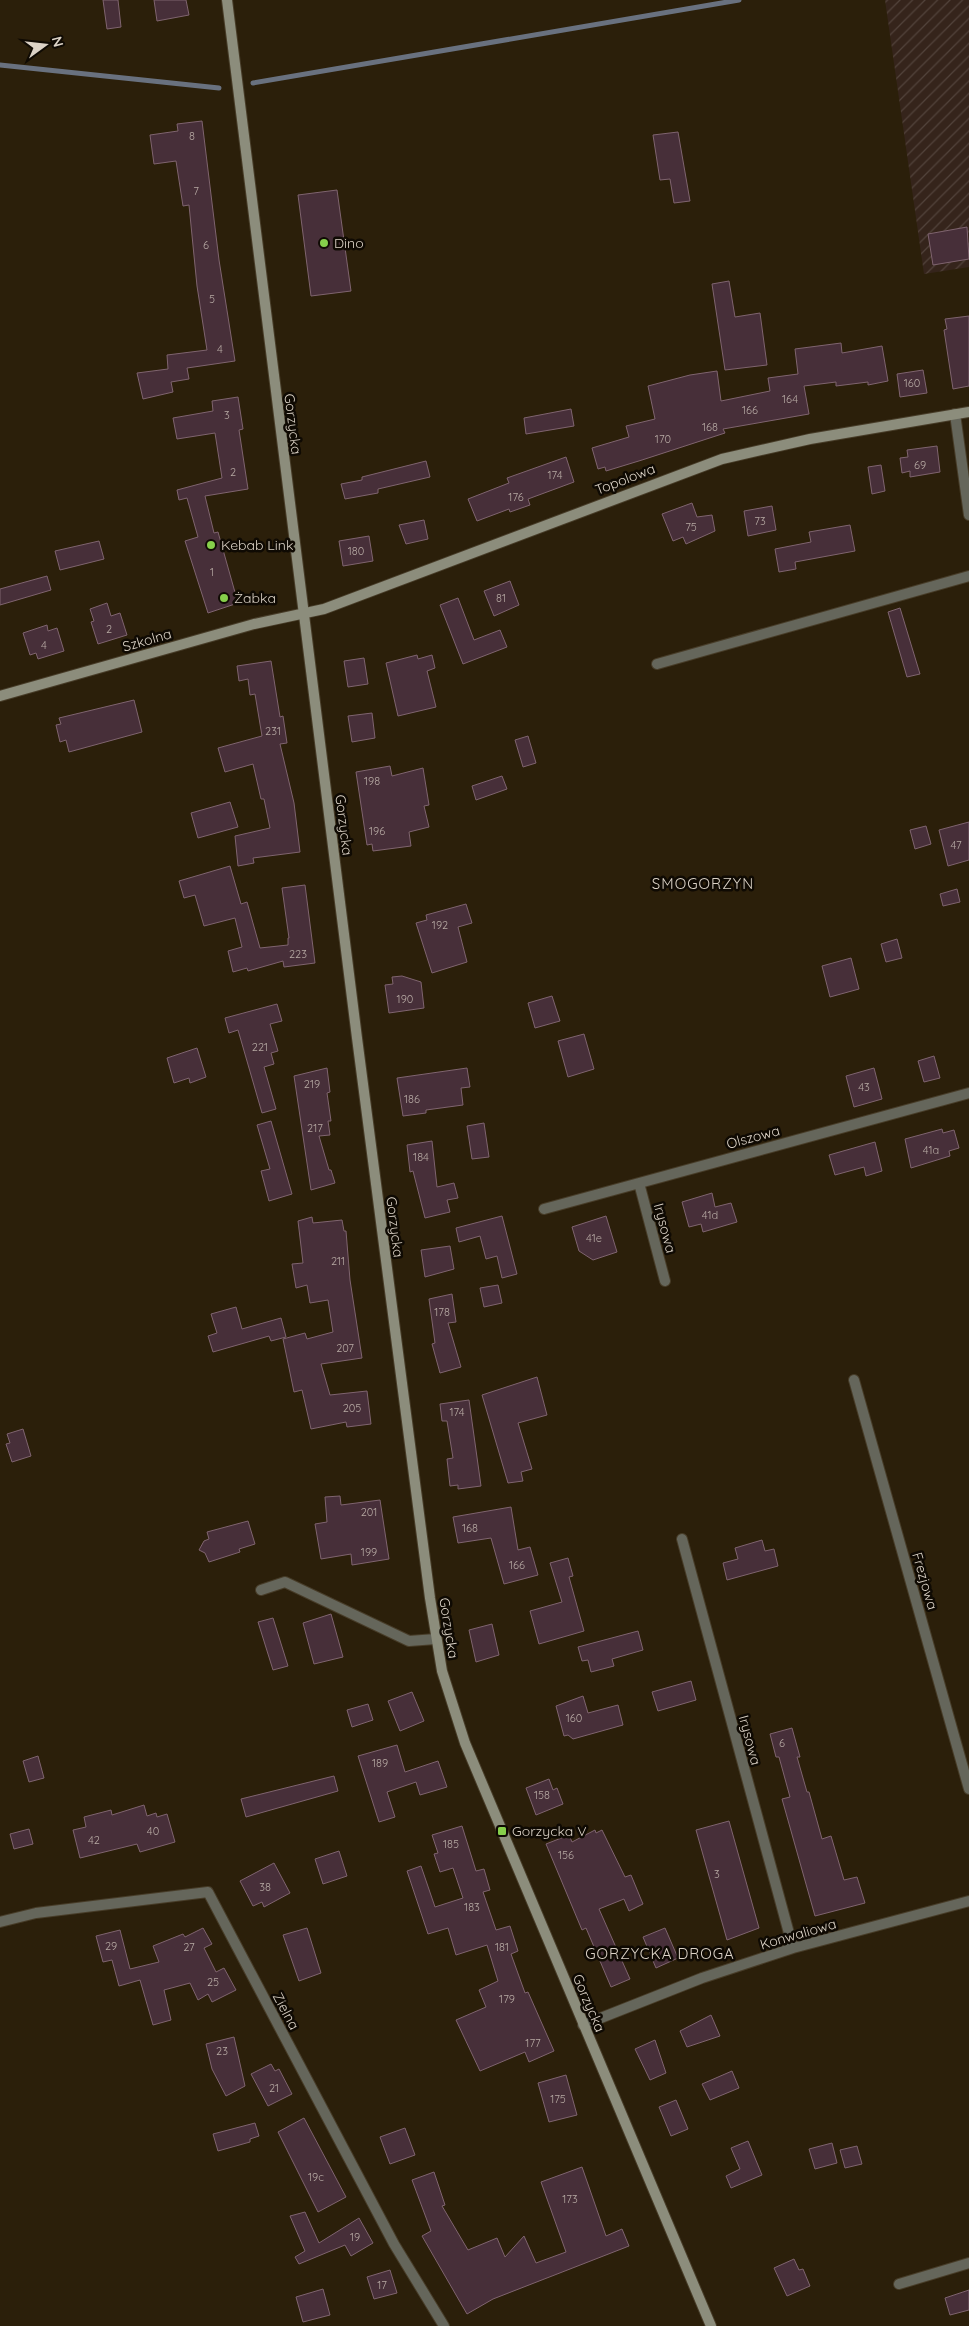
<svg xmlns="http://www.w3.org/2000/svg" width="969" height="2326" font-family="Quicksand,sans-serif">
  <style>
    .industrial { fill: url(#industrial-furrows) }
    .lines { fill: none; stroke-linecap: round; stroke-linejoin: round }
    .stream { stroke: #69717f; stroke-width: 5 }
    .building { fill: #472f39; stroke: #7f646f }
    .street-casing { stroke: #473c28; stroke-width: 12 }
    .secondary-casing { stroke: #473c28; stroke-width: 12 }
    .street { stroke: #65665b; stroke-width: 10 }
    .secondary { stroke: #8c8d7c; stroke-width: 10 }
    .poi-dot { fill: #86cf4b; stroke: #0f0a03; stroke-width: 2 }
    .labels { text-anchor: middle; dominant-baseline: central; stroke-width: 5; stroke-linejoin: round; paint-order: stroke }
    .number-label { font-size: 11px; fill: #b6a9a3 }
    .poi-label { font-size: 14px; fill: #dbd2c6; stroke: #0f0a03; text-anchor: start }
    .street-label { font-size: 14px; fill: #dbd2c6; stroke: #0f0a03 }
    .neighbourhood-label { font-size: 15px; letter-spacing: 1px; fill: #dbd2c6; stroke: #0f0a03 }
  </style>
  <defs>
    <pattern id="industrial-furrows" width="10" height="10" patternUnits="userSpaceOnUse" patternTransform="scale(1.25)"><rect width="10" height="10" fill="#35241b"/><path d="M-1 1l2-2M0 10L10 0M9 11l2-2" fill="none" stroke="#52433b"/></pattern>
  </defs>
  <rect width="100%" height="100%" fill="#2b1f0a"/>
  <path class="industrial" d="M885 0H969V267L924 274Z"/>
  <g class="lines">
    <path class="stream" d="M0 65 219 88
      M253 83 739 0"/>
  </g>
  <path class="building" d="M103 0H118L121 27 107 29Z
    M154 0H186L189 15 157 21Z
    M202 121 219 260 235 361 187 368 189 379 171 382 173 392 143 399 137 373 168 369 167 355 207 350 197 286 189 205 183 206 176 161 154 164 150 135 178 131 177 124Z
    M678 132 690 201 674 203 670 179 660 180 653 135Z
    M337 190 351 291 311 296 298 195Z
    M967 227 969 259 933 265 928 234Z
    M729 281 735 317 760 313 767 365 725 370 712 284Z
    M969 316V386L953 389 944 330 947 329 945 319Z
    M841 343 842 353 882 346 888 381 868 385V382L836 386V382L804 386 809 414 723 429 725 433 642 460 606 471 605 467 598 469 592 448 629 437 626 426 655 419 648 386 690 375 717 371 721 401 770 391 768 378 798 374 795 349Z
    M923 370 927 393 900 397 897 374Z
    M238 397 243 429 239 430 248 489 205 496 214 533 218 532 238 603 208 613 185 541 198 537 187 498 179 500 177 490 222 478 215 433 177 439 173 418 213 411 212 401Z
    M571 409 574 426 526 434 524 418Z
    M937 446 940 472 910 477V471L902 473 900 458 908 457 907 450Z
    M566 457 574 482 528 499 530 505 510 512 509 509 477 521 468 499 509 483 507 478Z
    M426 461 430 477 378 489V493L345 499 341 484 362 480V477Z
    M881 465 885 491 872 494 868 467Z
    M692 503 697 517 712 515 715 531 686 544 683 537 673 541 662 514Z
    M772 506 776 530 748 536 744 511Z
    M424 520 428 539 406 544 399 525Z
    M850 525 855 551 795 562 796 569 779 572 775 549 811 542 809 532Z
    M369 536 373 561 343 566 339 541Z
    M99 541 104 559 60 570 55 551Z
    M47 576 51 590 0 605V589Z
    M510 581 519 605 494 616 484 591Z
    M458 598 474 640 500 630 507 647 463 664 440 605Z
    M107 603 111 616 120 613 127 635 98 644 91 622 94 621 90 609Z
    M900 608 920 674 907 677 888 612Z
    M47 625 48 631 57 628 64 651 38 659 36 653 30 655 23 633Z
    M417 655 418 659 432 655 435 668 427 671 436 707 398 716 386 663Z
    M364 658 368 684 348 687 344 661Z
    M271 661 280 717 283 716 287 743 280 744 294 803 300 852 253 858 254 863 238 866 235 836 270 828 264 799H261L253 764 225 772 218 748 262 736 255 694 250 695 248 679 239 681 237 666Z
    M134 700 142 732 69 752 66 740 60 742 56 725 61 724 59 718Z
    M372 713 375 738 352 742 348 716Z
    M528 736 536 763 523 767 515 740Z
    M390 766 392 776 423 768 429 805 424 806 429 827 409 832 411 846 373 851 372 844 367 845 356 772Z
    M502 776 507 789 476 800 472 786Z
    M230 802 238 827 198 838 191 813Z
    M969 822V860L948 866 939 830Z
    M926 826 931 844 915 849 910 830Z
    M230 866 241 904 247 902 260 948 288 945V938H289L282 888 305 885 315 963 284 967 283 961 248 971 247 968 233 972 228 951 242 947 235 918 204 926 195 895 184 898 179 881Z
    M957 889 960 902 943 906 940 894Z
    M466 904 472 923 458 927 467 962 432 973 416 923 427 920 426 915Z
    M897 939 902 958 886 962 881 944Z
    M851 958 859 989 830 997 822 966Z
    M402 976 421 982 424 1008 389 1013 385 985 393 984 392 977Z
    M552 996 560 1021 535 1028 528 1003Z
    M277 1004 282 1021 270 1024 278 1051 271 1053 274 1064 264 1067 276 1109 262 1113 238 1030 229 1033 225 1018Z
    M584 1034 594 1069 568 1077 558 1041Z
    M197 1048 206 1077 190 1083 189 1078 174 1083 167 1058Z
    M934 1056 940 1078 924 1082 918 1061Z
    M327 1068 330 1092 327 1093 331 1121H328L330 1135 319 1136 329 1170H331L335 1183 311 1190 294 1076Z
    M467 1068 470 1087 461 1088 463 1105 426 1110V1113L403 1116 397 1078Z
    M874 1068 882 1099 854 1107 846 1076Z
    M271 1121 292 1194 269 1201 261 1171 270 1169 257 1125Z
    M484 1123 489 1157 472 1159 467 1126Z
    M942 1129 943 1133 954 1130 959 1148 949 1151 950 1156 911 1168 905 1139Z
    M432 1141 437 1187 454 1183 458 1198 447 1200 450 1212 425 1218 413 1171 410 1172 407 1145Z
    M875 1142 882 1171 866 1176 864 1167 835 1175 829 1155Z
    M712 1193 715 1207 731 1203 737 1222 703 1232 701 1224 689 1227 682 1202Z
    M502 1216 517 1274 502 1278 497 1256 486 1259 480 1236 459 1242 456 1228Z
    M606 1216 617 1252 593 1260 579 1251 572 1227Z
    M312 1217 313 1223 342 1220 344 1231H346L350 1280 362 1358 321 1364 330 1395 367 1391 371 1424 347 1427 346 1422 311 1429 302 1390 294 1392 283 1339 305 1333 307 1339 333 1332 328 1300 310 1303 307 1285 296 1288 292 1264 303 1263 298 1221Z
    M450 1246 454 1269 425 1277 421 1250Z
    M498 1285 502 1303 484 1307 480 1288Z
    M452 1294 456 1322 448 1323 461 1367 440 1373 432 1344 435 1343 429 1299Z
    M236 1307 242 1329 281 1318 286 1337 271 1341 269 1336 213 1352 208 1336 217 1333 211 1314Z
    M537 1377 547 1415 518 1423 532 1469 521 1472 523 1481 508 1483 482 1395Z
    M469 1400 481 1486 458 1489V1485L450 1486 447 1459 453 1458 447 1421H442L440 1404Z
    M23 1429 31 1456 12 1462 6 1444 10 1443 7 1434Z
    M340 1496 341 1505 380 1500 389 1559 352 1565 351 1554 321 1559 315 1524 327 1522 325 1497Z
    M511 1507 518 1550 530 1547 538 1575 504 1584 491 1538 458 1543 453 1517Z
    M248 1521 255 1544 239 1549 240 1552 209 1562 205 1553 199 1550 204 1541 209 1539 207 1532Z
    M762 1540 765 1551 774 1549 778 1566 727 1580 723 1563 738 1559 735 1548Z
    M568 1558 573 1576 569 1577 584 1631 539 1644 530 1611 562 1602 550 1563Z
    M331 1614 343 1657 314 1664 303 1623Z
    M273 1618 288 1666 273 1670 258 1622Z
    M492 1624 499 1655 476 1662 469 1630Z
    M638 1631 643 1650 612 1659 614 1666 591 1672 588 1660 582 1661 578 1647Z
    M691 1681 696 1700 658 1711 652 1692Z
    M412 1692 424 1721 400 1731 388 1701Z
    M583 1696 588 1713 618 1705 623 1725 573 1739 568 1735 564 1736 556 1706Z
    M368 1704 373 1720 352 1727 347 1710Z
    M792 1728 800 1757H797L807 1792H809L822 1839 831 1836 844 1880 857 1877 865 1903 815 1916 782 1799 790 1797 779 1757H776L770 1734Z
    M397 1745 405 1772 438 1761 447 1787 420 1795 416 1782 387 1792 395 1817 379 1822 358 1756Z
    M38 1756 44 1778 29 1782 23 1761Z
    M334 1776 338 1791 246 1817 241 1799Z
    M549 1779 553 1790 557 1788 563 1804 536 1815 526 1788Z
    M144 1805 147 1816 156 1813 157 1817 167 1814 175 1842 140 1852 137 1844 80 1858 73 1830 86 1827 84 1817 111 1810 112 1815Z
    M729 1821 759 1928 727 1940 696 1830Z
    M462 1826 476 1871 484 1869 490 1890 483 1892 496 1930 510 1926 518 1951 511 1954 525 1993 528 1992 554 2051 529 2062 525 2052 480 2071 456 2020 486 2007 479 1990 498 1981 487 1945 456 1955 448 1928 428 1934 407 1871 421 1866 435 1907 463 1898 453 1868 440 1872 434 1854 438 1853 432 1835Z
    M29 1829 33 1844 14 1849 10 1834Z
    M595 1830 596 1833 602 1830 625 1877 631 1875 643 1904 629 1911 624 1899 599 1909 630 1979 611 1987 586 1928 582 1930 546 1844 569 1835 572 1842Z
    M339 1851 347 1876 323 1884 315 1859Z
    M274 1863 290 1893 264 1907 262 1902 253 1906 240 1881Z
    M203 1928 212 1944 204 1948 216 1972 224 1968 236 1990 212 2002 208 1994 198 2000 190 1983 164 1990 171 2020 153 2025 140 1980 119 1986 112 1960 103 1962 96 1936 120 1930 130 1969 159 1962 153 1946 183 1934 185 1937Z
    M307 1928 321 1973 299 1981 283 1935Z
    M665 1928 678 1958 656 1968 643 1937Z
    M711 2015 720 2036 687 2047 680 2031Z
    M234 2037 245 2086 226 2096 212 2069 206 2044Z
    M655 2040 666 2073 650 2080 635 2049Z
    M271 2064 275 2071 279 2069 292 2094 268 2106 251 2074Z
    M732 2071 739 2088 710 2100 702 2084Z
    M566 2075 577 2115 549 2122 538 2083Z
    M676 2100 688 2129 671 2136 659 2107Z
    M304 2118 346 2197 318 2212 278 2132Z
    M255 2123 259 2136 250 2139V2142L218 2151 213 2134Z
    M405 2128 415 2155 390 2164 380 2137Z
    M748 2141 762 2175 731 2188 726 2176 740 2169 731 2148Z
    M832 2143 837 2163 815 2169 809 2149Z
    M857 2146 862 2164 845 2168 840 2150Z
    M582 2167 606 2236 622 2229 629 2246 493 2299 467 2314 422 2236 431 2231 412 2180 434 2172 445 2205 442 2206 468 2250 497 2238 505 2257 524 2236 536 2263 566 2252 541 2182Z
    M305 2212 319 2243 359 2218 373 2243 351 2256 345 2245 299 2264 295 2257 305 2251 290 2216Z
    M794 2259 799 2270 803 2269 810 2286 787 2296 774 2268Z
    M390 2270 397 2293 374 2299 367 2277Z
    M323 2289 330 2315 303 2322 296 2297Z
    M969 2290V2310L950 2315 945 2298Z"/>
  <g class="lines">
    <g class="street-casing">
      <path id="street" d="M955 414 969 515
        M657 664 969 576
        M639 1183 665 1281
        M544 1209 969 1093
        M854 1380 969 1789
        M682 1539 793 1948
        M261 1590 285 1582 409 1641 436 1639
        M0 1922 36 1913 208 1892 394 2244 444 2326
        M583 2025 702 1978 793 1948 969 1901
        M899 2284 969 2263"/>
    </g>
    <g class="secondary-casing">
      <path id="secondary" d="M227 0 357 1038 430 1598 442 1671 465 1743 711 2326
        M0 696 254 624 324 609 722 459 810 439 969 412"/>
    </g>
    <use href="#street" class="street"/>
    <use href="#secondary" class="secondary"/>
  </g>
  <g class="poi-dot">
    <circle cx="324" cy="243" r="5"/>
    <circle cx="211" cy="545" r="5"/>
    <circle cx="224" cy="598" r="5"/>
    <rect x="497" y="1826" width="10" height="10" rx="2.5"/>
  </g>
  <g class="labels">
    <g class="number-label">
      <text x="192" y="136">8</text>
      <text x="196" y="191">7</text>
      <text x="206" y="245">6</text>
      <text x="212" y="299">5</text>
      <text x="220" y="349">4</text>
      <text x="912" y="383">160</text>
      <text x="790" y="399">164</text>
      <text x="750" y="410">166</text>
      <text x="227" y="415">3</text>
      <text x="710" y="427">168</text>
      <text x="663" y="439">170</text>
      <text x="920" y="465">69</text>
      <text x="233" y="472">2</text>
      <text x="555" y="475">174</text>
      <text x="516" y="497">176</text>
      <text x="760" y="521">73</text>
      <text x="691" y="527">75</text>
      <text x="356" y="551">180</text>
      <text x="212" y="572">1</text>
      <text x="501" y="598">81</text>
      <text x="109" y="629">2</text>
      <text x="44" y="645">4</text>
      <text x="273" y="731">231</text>
      <text x="372" y="781">198</text>
      <text x="377" y="831">196</text>
      <text x="956" y="845">47</text>
      <text x="440" y="925">192</text>
      <text x="298" y="954">223</text>
      <text x="405" y="999">190</text>
      <text x="260" y="1047">221</text>
      <text x="312" y="1084">219</text>
      <text x="864" y="1087">43</text>
      <text x="412" y="1099">186</text>
      <text x="315" y="1128">217</text>
      <text x="931" y="1150">41a</text>
      <text x="421" y="1157">184</text>
      <text x="710" y="1215">41d</text>
      <text x="594" y="1238">41e</text>
      <text x="338" y="1261">211</text>
      <text x="442" y="1312">178</text>
      <text x="345" y="1348">207</text>
      <text x="352" y="1408">205</text>
      <text x="457" y="1412">174</text>
      <text x="369" y="1512">201</text>
      <text x="470" y="1528">168</text>
      <text x="369" y="1552">199</text>
      <text x="517" y="1565">166</text>
      <text x="574" y="1718">160</text>
      <text x="782" y="1743">6</text>
      <text x="380" y="1763">189</text>
      <text x="542" y="1795">158</text>
      <text x="153" y="1831">40</text>
      <text x="94" y="1840">42</text>
      <text x="451" y="1844">185</text>
      <text x="566" y="1855">156</text>
      <text x="717" y="1874">3</text>
      <text x="265" y="1887">38</text>
      <text x="472" y="1907">183</text>
      <text x="111" y="1946">29</text>
      <text x="189" y="1947">27</text>
      <text x="502" y="1947">181</text>
      <text x="213" y="1982">25</text>
      <text x="507" y="1999">179</text>
      <text x="533" y="2043">177</text>
      <text x="222" y="2051">23</text>
      <text x="274" y="2088">21</text>
      <text x="558" y="2099">175</text>
      <text x="316" y="2177">19c</text>
      <text x="570" y="2199">173</text>
      <text x="355" y="2237">19</text>
      <text x="382" y="2285">17</text>
    </g>
    <g class="poi-label">
      <text x="334" y="243">Dino</text>
      <text x="221" y="545">Kebab Link</text>
      <text x="234" y="598">Żabka</text>
      <text x="512" y="1831">Gorzycka V</text>
    </g>
    <g class="street-label">
      <text transform="translate(293 424) rotate(83)">Gorzycka</text>
      <text transform="translate(625 479) rotate(-21)">Topolowa</text>
      <text transform="translate(147 640) rotate(-16)">Szkolna</text>
      <text transform="translate(344 825) rotate(83)">Gorzycka</text>
      <text transform="translate(753 1137) rotate(-15)">Olszowa</text>
      <text transform="translate(395 1227) rotate(83)">Gorzycka</text>
      <text transform="translate(665 1228) rotate(75)">Irysowa</text>
      <text transform="translate(925 1581) rotate(74)">Frezjowa</text>
      <text transform="translate(449 1628) rotate(81)">Gorzycka</text>
      <text transform="translate(750 1740) rotate(75)">Irysowa</text>
      <text transform="translate(798 1934) rotate(-16)">Konwaliowa</text>
      <text transform="translate(589 2003) rotate(67)">Gorzycka</text>
      <text transform="translate(286 2011) rotate(62)">Zielna</text>
    </g>
    <g class="neighbourhood-label">
      <text x="703" y="883">SMOGORZYN</text>
      <text x="660" y="1953">GORZYCKA DROGA</text>
    </g>
  </g>
  <g transform="translate(45 45) rotate(75)" stroke="#0f0a03" stroke-width="4" paint-order="stroke">
  <path d="M0-4L9 19L0 12L-9 19Z" fill="#dbd2c6"/>
  <text y="-8" font-size="14" font-weight="bold" text-anchor="middle" fill="#dbd2c6">N</text>
  </g>
</svg>
